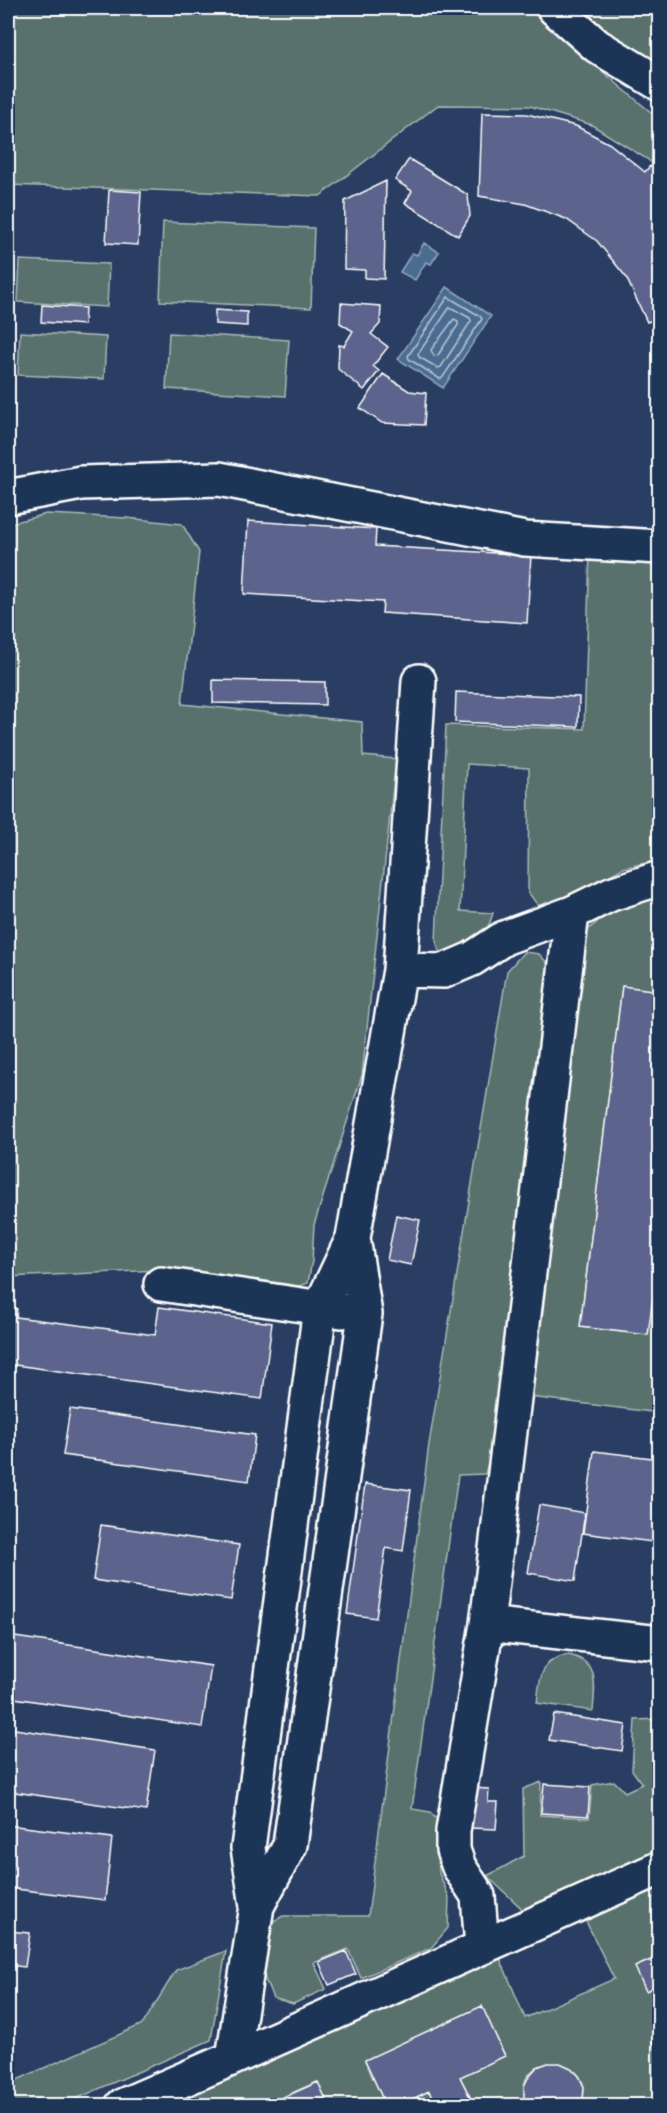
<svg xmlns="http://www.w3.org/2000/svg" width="667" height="2113" font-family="Kalam,sans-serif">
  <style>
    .green { fill: #58716d; stroke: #acb8b6; stroke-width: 1.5 }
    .water { fill: #4b6c91; stroke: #93a7bd; stroke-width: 1.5 }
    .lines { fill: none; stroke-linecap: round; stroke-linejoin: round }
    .shore { stroke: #b7c4d3; stroke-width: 1.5 }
    .building { fill: #5b648c; stroke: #fff; stroke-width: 1.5 }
    .minor-casing { stroke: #fff; stroke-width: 38 }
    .minor { stroke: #1d3557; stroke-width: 33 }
  </style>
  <rect width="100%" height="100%" fill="#293e62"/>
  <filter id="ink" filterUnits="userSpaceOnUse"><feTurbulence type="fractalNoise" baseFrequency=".0167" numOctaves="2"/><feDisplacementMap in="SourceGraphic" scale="12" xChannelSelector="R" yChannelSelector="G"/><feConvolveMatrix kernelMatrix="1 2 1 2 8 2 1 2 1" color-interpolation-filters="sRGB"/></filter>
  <g filter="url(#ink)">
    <path class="green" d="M9 8H527L659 119V169L647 159 592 125 530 106 438 105 320 196 8 185Z
      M578 8H659V64L625 50Z
      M163 222 314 228 311 308 160 301Z
      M20 260 109 264 107 307 18 302Z
      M20 332 106 337 104 379 18 375Z
      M169 333 289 340 285 396 166 389Z
      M46 514 127 518 182 524 199 552 182 704 362 722 363 756 396 759 362 1075 314 1225 312 1261 308 1283 294 1288 160 1270 8 1277V524Z
      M590 552 659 555V860L623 868 542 911 528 892 529 768 467 764 460 911 493 913C485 943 473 943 447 954L439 951 436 941 446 725 584 729Z
      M659 892V991L622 987 580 1327 648 1335 659 1243V1413L530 1397 584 933 613 909Z
      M524 952 539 954 549 965 551 992 490 1455 485 1474 458 1475 412 1809 430 1812 437 1820 439 1873 449 1897 448 1928 431 1948 361 1978 348 1949 314 1963 326 1989 293 2004 273 1998 264 1977 259 1949 266 1925 283 1916H368L429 1444 507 971Z
      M568 1655C600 1661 595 1685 593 1711L537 1703C540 1680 539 1659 568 1655Z
      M659 1719V1863L531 1917 487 1876 524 1856 523 1789 541 1782 540 1815 589 1818 592 1785 614 1781 625 1792 642 1784 632 1770 635 1720Z
      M659 1886 660 2018C646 2038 656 2040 659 2058 662 2073 659 2090 659 2105H581C599 2059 528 2050 524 2086 523 2092 526 2100 527 2105H452L470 2097 460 2077 505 2056 482 2007 365 2060 386 2105H329L317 2082 264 2105 143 2106 500 1958 525 2018 614 1979 585 1919Z
      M226 1951 211 2040 62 2105H8V2084L143 2024 176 1970Z
      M429 2091 436 2106H398Z"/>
    <path class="water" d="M424 243 439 252 431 264 426 262 415 280 400 272 412 253 417 255Z
      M447 287 491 316 443 388 398 359Z"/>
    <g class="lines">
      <path class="shore" d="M448 297 480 316 482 319 443 377 440 379 409 359 408 356Z
        M450 307 470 318 471 321 441 367 438 368 419 357 418 354Z
        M454 319 458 321V325L438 355 434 356 431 350Z"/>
    </g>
    <path class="building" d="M482 113 527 114 576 126 610 144 645 172 650 166 660 175V318L647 322 626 277 597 241 566 219 525 204 479 196Z
      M409 159 468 195 470 216 458 236 405 203 412 191 395 180Z
      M386 181 384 279 365 278V270L344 269 345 201Z
      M109 190 141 192 138 245 106 243Z
      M341 303 381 306 380 324 371 334 388 347 373 366 379 371 364 390 338 369 339 345 344 346 353 331 340 323Z
      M42 305 85 308 84 325 41 322Z
      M215 310 247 312V326L215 324Z
      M383 374 409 391 426 393 424 425 382 423 360 408Z
      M248 521 376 529 375 546 531 555 527 623 382 613 383 602 244 594Z
      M213 680 325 682V705L213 703Z
      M456 692 579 697 578 727 455 722Z
      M622 986 660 991V1243L648 1335 580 1327Z
      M396 1215 420 1220 411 1265 387 1260Z
      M159 1307 272 1323 262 1399 8 1364V1308L17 1309 16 1317 155 1335Z
      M70 1409 255 1435 249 1481 63 1455Z
      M594 1451 660 1459V1543L583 1533Z
      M365 1484 411 1490 403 1551 386 1548 376 1618 347 1614Z
      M539 1505 585 1513 575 1581 528 1573Z
      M101 1525 239 1545 231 1600 93 1580Z
      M8 1636 211 1666 202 1727 8 1697Z
      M554 1714 626 1725 622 1751 549 1740Z
      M8 1728 155 1750 146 1811 8 1791Z
      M544 1784 590 1787 588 1816 541 1813Z
      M471 1788 489 1789 488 1802H498L496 1829 469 1828Z
      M8 1825 112 1838 105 1900 8 1888Z
      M8 1931 30 1933 25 1967 8 1965Z
      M346 1951 356 1974 329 1985 319 1962Z
      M660 1956V1984L646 1991 635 1967Z
      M482 2006 505 2056 460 2077 470 2097 452 2106H436L429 2091 398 2106H386L365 2060Z
      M660 2018V2055L653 2043V2031Z
      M548 2063H560L571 2068 579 2076 584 2087 583 2099 581 2106H527L524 2098V2086L529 2076 537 2067Z
      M318 2082 329 2106H264Z"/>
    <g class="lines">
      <g class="minor-casing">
        <path id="minor" d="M554 8 597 46 660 84
          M8 497 81 483 219 479 525 539 660 547
          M400 970 444 971 472 959 504 938 572 913
          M161 1284 342 1311
          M487 1624 660 1643
          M257 1906 248 1848 320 1308 353 1238
          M482 1947 478 1896 459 1867 453 1850V1831L487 1624 572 913 611 894 660 878
          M233 2058 257 1906 290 1845 365 1314 353 1238 400 970 419 681
          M122 2106 233 2058 660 1868"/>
      </g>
      <use href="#minor" class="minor"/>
    </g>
  </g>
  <rect width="667" height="2113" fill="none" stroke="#1d3557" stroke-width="30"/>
  <rect x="15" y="15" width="637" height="2083" fill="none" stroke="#fff" stroke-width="2" filter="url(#ink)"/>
</svg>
